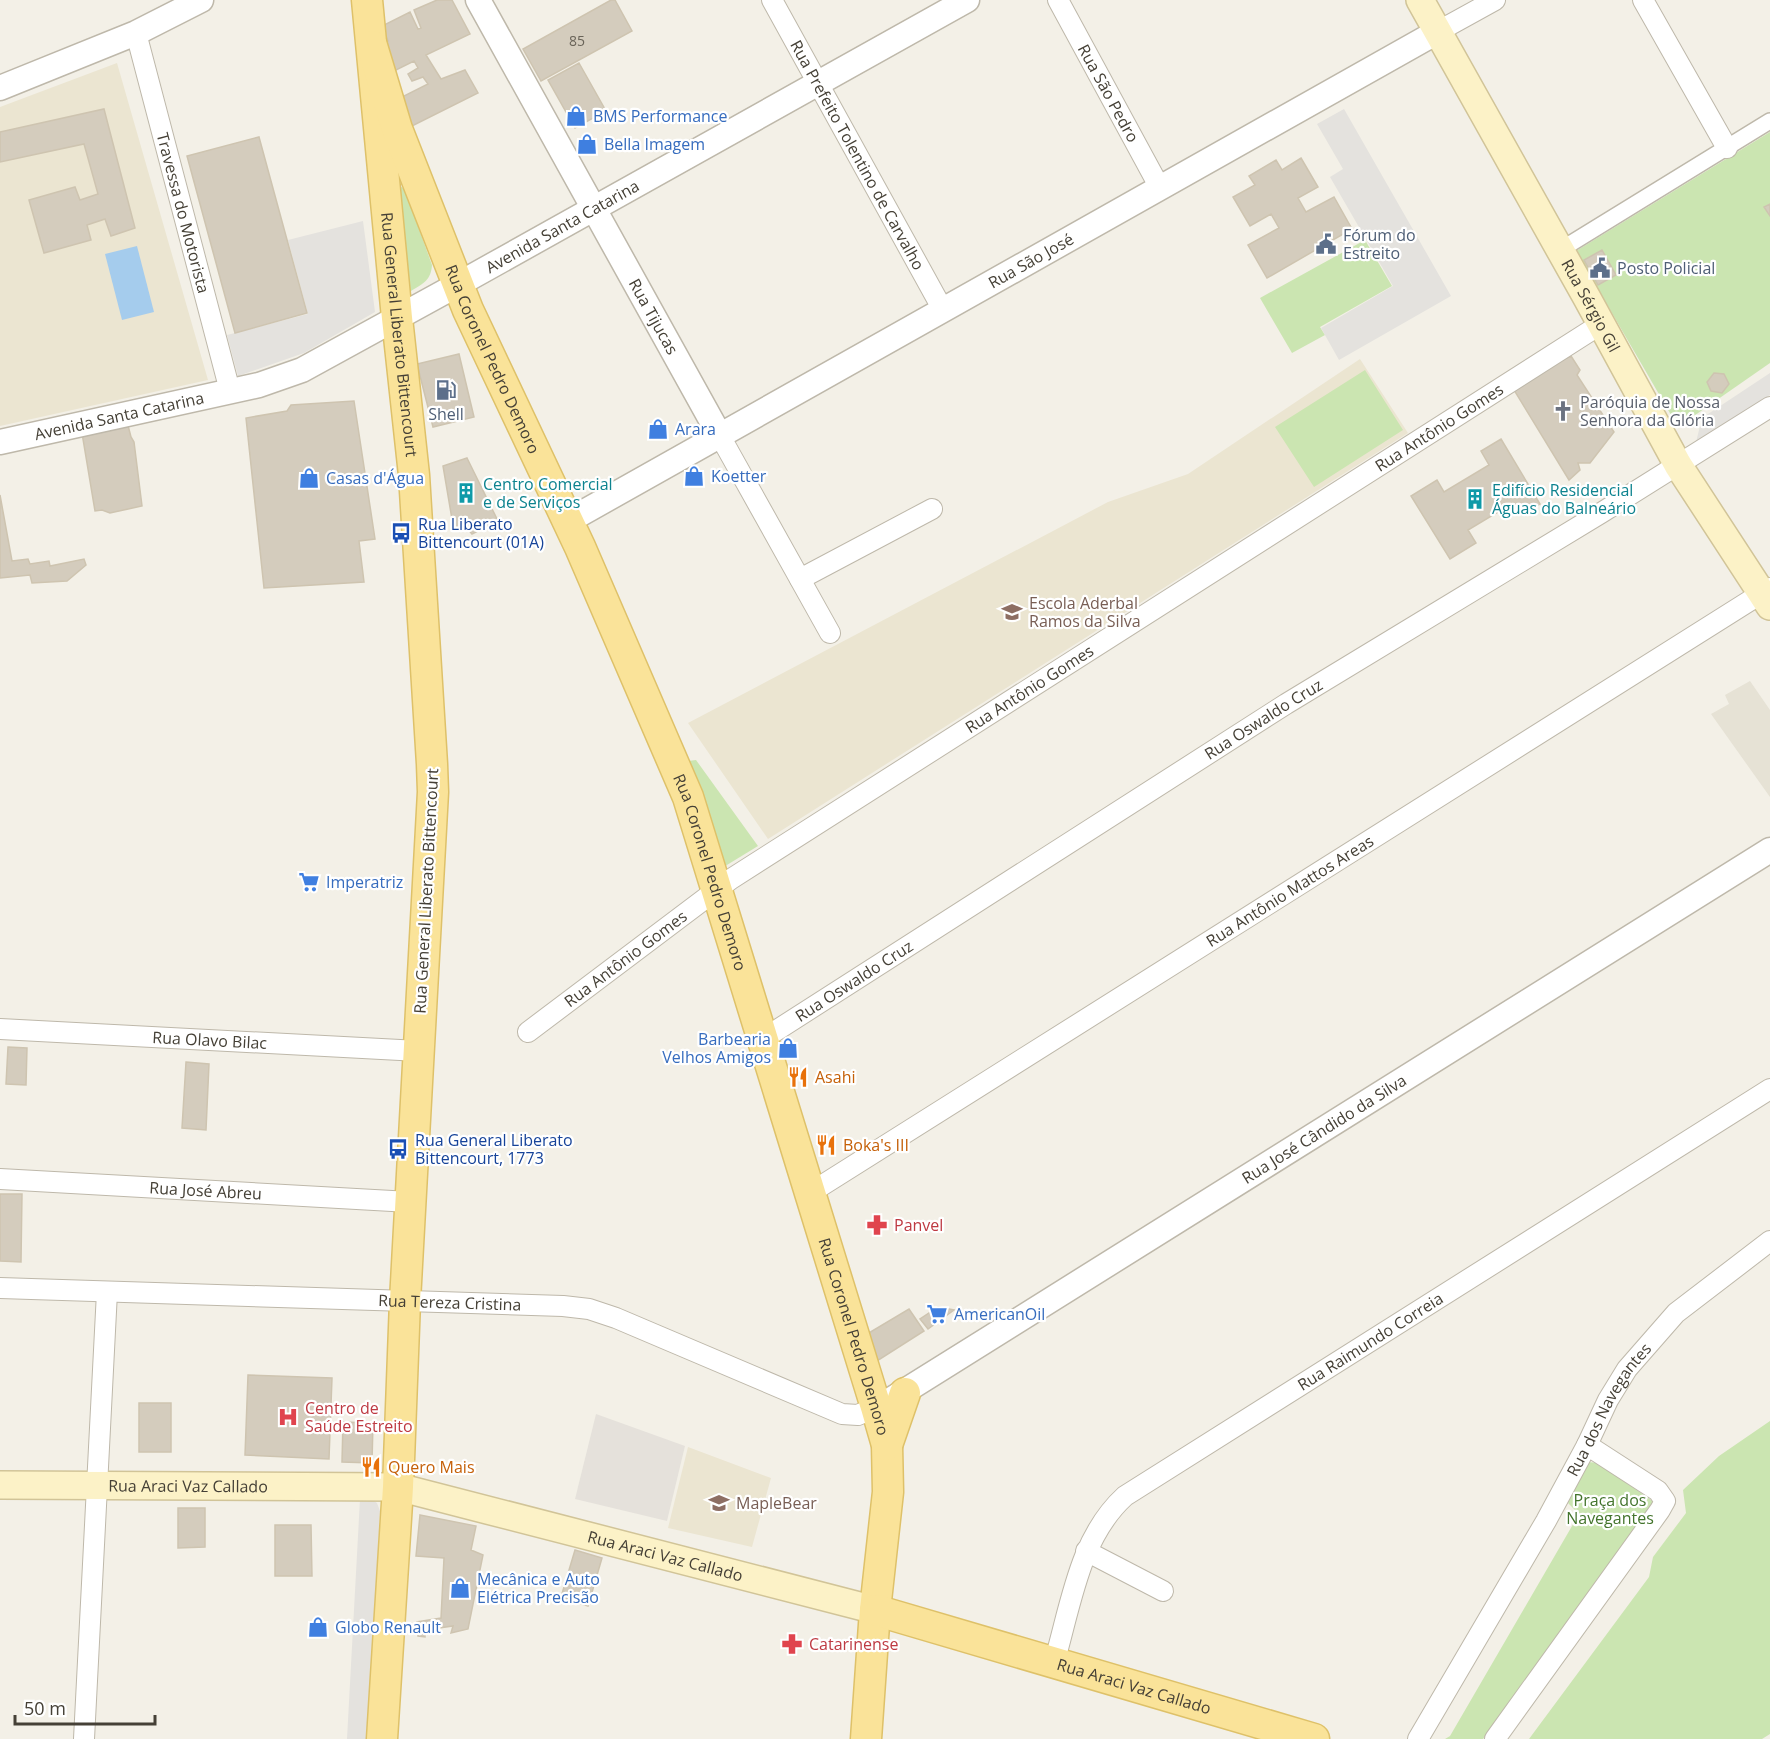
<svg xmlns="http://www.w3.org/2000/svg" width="1770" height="1739" font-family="'Open Sans',sans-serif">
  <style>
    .residential { fill: #e6e2d5 }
    .industrial { fill: #e5e1db }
    .education { fill: #ebe5d1 }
    .green { fill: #cbe5b1 }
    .parking { fill: #e4e2de }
    .water { fill: #a5cced }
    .building { fill: #d4ccbd; stroke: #cec4b0; stroke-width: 1.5 }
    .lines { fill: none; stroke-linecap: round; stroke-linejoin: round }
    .pedestrian-casing { stroke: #beb8aa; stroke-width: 18 }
    .minor-casing { stroke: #beb8aa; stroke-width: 22 }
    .tertiary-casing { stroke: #beb8aa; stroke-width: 27 }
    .secondary-casing { stroke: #d1c498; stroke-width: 30 }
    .primary-casing { stroke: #dec169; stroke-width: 33 }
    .pedestrian { stroke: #fff; stroke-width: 15 }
    .minor { stroke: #fff; stroke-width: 20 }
    .tertiary { stroke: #fff; stroke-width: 24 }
    .secondary { stroke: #fcf2c7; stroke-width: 27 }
    .primary { stroke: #fae399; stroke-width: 30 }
    .labels { text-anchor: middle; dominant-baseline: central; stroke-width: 4.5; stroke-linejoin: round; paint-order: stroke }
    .number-label { font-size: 14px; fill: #696358 }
    .street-label { font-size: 16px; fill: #454036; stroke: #fff }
    .shop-label { font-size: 16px; fill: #366cbe; stroke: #fff; text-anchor: start }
    .service-label { font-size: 16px; fill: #4e5e75; stroke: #fff; text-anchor: start }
    .worship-label { font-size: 16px; fill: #5b616d; stroke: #fff; text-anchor: start }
    .culture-label { font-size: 16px; fill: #0d838f; stroke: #fff; text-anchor: start }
    .transit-label { font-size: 16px; fill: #164399; stroke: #fff; text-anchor: start }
    .education-label { font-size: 16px; fill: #785e54; stroke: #fff; text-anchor: start }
    .food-label { font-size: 16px; fill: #c56008; stroke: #fff; text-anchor: start }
    .health-label { font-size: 16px; fill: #be3a42; stroke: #fff; text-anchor: start }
    .park-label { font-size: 16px; fill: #43742c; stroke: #fff }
  </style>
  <rect width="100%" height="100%" fill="#f3f0e7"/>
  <path class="residential" d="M1750 681 1770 710V797L1711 714 1729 704 1725 695Z"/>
  <path class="industrial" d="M596 1414 685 1446 667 1521 575 1499Z"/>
  <path class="education" d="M117 63 208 380 0 426V107Z
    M1360 359 1408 433 768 839 688 723 1108 502 1188 474Z
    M688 1447 771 1478 752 1547 668 1528Z"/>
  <path class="green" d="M1770 132V363L1678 427 1576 251Z
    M399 185 405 190 432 265C431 280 424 283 411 291L403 289Z
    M1365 240 1392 286 1320 327 1325 335 1292 353 1260 298Z
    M1365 370 1403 430 1314 487 1275 427Z
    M696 760 758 846 722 868 688 761Z
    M1770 1421V1734L1762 1739H1529L1649 1577 1653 1557 1686 1513 1683 1490 1719 1456Z
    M1588 1462 1598 1463 1654 1502 1483 1739H1445L1450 1736 1579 1514 1568 1503 1584 1465Z"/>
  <path class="parking" d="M1344 109 1451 296 1339 360 1321 328 1393 286 1330 177 1343 169 1317 124Z
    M363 221 375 312 304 353 238 376 227 335 308 314 288 240Z
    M1770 373V395L1696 442 1702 418Z
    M360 1499H371L377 1503 380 1511 369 1739H347Z"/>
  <path class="water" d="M137 246 154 312 122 320 105 254Z"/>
  <path class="building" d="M437 0H452L470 34 426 55 441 79 465 70 478 93 408 128 394 101 428 84 423 77 412 81 408 74 418 68 414 61 392 72 382 46 388 41 382 26 410 12 418 29 421 28 414 10Z
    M611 0H615L632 31 541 81 523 49Z
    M579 63 606 111 575 128 548 80Z
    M104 109 135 228 111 236 105 219 87 225 91 240 44 253 29 200 75 187 80 200 98 194 84 144 0 162V132Z
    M259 137 307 313 235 333 187 156Z
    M1301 158 1318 187 1298 198 1306 212 1334 197 1352 229 1267 278 1248 245 1279 228 1271 214 1250 226 1233 197 1255 185 1249 176 1276 160 1282 170Z
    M1770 204V216L1764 207Z
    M1602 250 1616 275 1598 285 1584 260Z
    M459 354 474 417 433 427 417 364Z
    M1571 356 1580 370 1577 375 1614 432 1590 463H1578L1580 470 1569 480 1514 390 1536 372Z
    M1714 373 1724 374 1729 384 1722 393 1711 391 1707 382Z
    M354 401 375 539 359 541 364 582 264 588 246 418 287 411 291 405Z
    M124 410 131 437 134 442 142 506 110 513 102 510 95 511 80 421Z
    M1501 439 1540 504 1521 515 1513 503 1468 530 1476 543 1450 559 1411 496 1437 480 1444 492 1489 465 1481 451Z
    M467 458 498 521 472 534 466 527 454 531 443 466Z
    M0 495 12 561 28 559 30 564 49 561 50 566 84 559 86 565 67 581 32 583 30 575 0 578Z
    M8 1047 27 1048 26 1085 6 1084Z
    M186 1062 209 1064 206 1130 182 1128Z
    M0 1194H22L21 1262 0 1261Z
    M938 1307 954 1310 928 1329 920 1319Z
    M909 1309 924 1331 877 1361 862 1337Z
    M248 1375 332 1378 329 1459 245 1455Z
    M139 1403H171V1452H139Z
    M343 1422 373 1423 372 1463 342 1462Z
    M178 1508H205V1547L178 1548Z
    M420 1515 476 1526 471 1550 483 1555 468 1629 451 1633 453 1626 425 1630V1637L418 1636 417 1622 441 1618 444 1558 416 1556Z
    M275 1525H311L312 1576H275Z
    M575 1550 602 1558 588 1606 561 1597Z"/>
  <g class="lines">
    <g class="pedestrian-casing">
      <path id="pedestrian" d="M1570 244 1770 121"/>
    </g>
    <g class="minor-casing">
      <g id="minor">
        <path id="s1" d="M772 0 943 310"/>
        <path id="s2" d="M1058 0 1160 188"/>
        <path d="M1643 0 1727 148"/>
        <path d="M1437 32 1495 0"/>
        <path id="s3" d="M136 33 230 391"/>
        <path d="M720 436 830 633"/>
        <path d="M800 579 932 509"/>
        <path id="s4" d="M0 1029 419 1051"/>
        <path id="s5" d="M528 1032 731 879 1601 324"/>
        <path id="s6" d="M763 1039 1286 704 1601 513 1770 407"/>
        <path id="s7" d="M0 1179 410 1202"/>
        <path id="s8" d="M810 1193 1770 588"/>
        <path id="s9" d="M0 1288 563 1306 589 1309 616 1318 842 1414 858 1415 876 1407"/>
        <path d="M1086 1551 1163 1591"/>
        <path id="s10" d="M1054 1663C1071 1605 1079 1538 1125 1496L1770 1089"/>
        <path d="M84 1739 107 1292"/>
        <path id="s11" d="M1418 1739 1546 1521 1587 1445 1608 1400 1627 1369 1676 1313 1770 1241"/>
        <path d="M1495 1739 1660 1510 1665 1501 1658 1491 1587 1445"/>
      </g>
    </g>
    <g class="tertiary-casing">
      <g id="tertiary">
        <path id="s12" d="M478 0 720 436"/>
        <path d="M0 88 136 33 201 0"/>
        <path id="s13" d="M0 442 259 385 302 370 457 285 967 0"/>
        <path id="s14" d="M568 521 1437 32"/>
        <path id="s15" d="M889 1401 1770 850"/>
      </g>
    </g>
    <g class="secondary-casing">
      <g id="secondary">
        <path id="s16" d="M1420 0 1587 298 1678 465 1770 606"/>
        <path id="s17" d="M0 1485 398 1487 875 1610"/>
      </g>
    </g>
    <g class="primary-casing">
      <g id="primary">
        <path id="s18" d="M367 0 397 318 414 475 432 764 433 792 405 1301 398 1487 382 1739"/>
        <path id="s19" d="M372 46 397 129 468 310 580 547 688 797 876 1407 887 1445 888 1492 875 1610 866 1739"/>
        <path d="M887 1445 905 1393"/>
        <path id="s20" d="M875 1610 1314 1739"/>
      </g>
    </g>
    <use href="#pedestrian" class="pedestrian"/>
    <use href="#minor" class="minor"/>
    <use href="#tertiary" class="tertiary"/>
    <use href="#secondary" class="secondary"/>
    <use href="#primary" class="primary"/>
  </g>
  <defs>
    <g id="shop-bare" transform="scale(1.62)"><path d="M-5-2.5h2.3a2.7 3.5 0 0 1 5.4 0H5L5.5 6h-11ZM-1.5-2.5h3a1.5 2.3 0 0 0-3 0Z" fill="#3f7fe0" stroke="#fff" stroke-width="2.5" paint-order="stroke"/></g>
    <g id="civic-bare" transform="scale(1.62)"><path d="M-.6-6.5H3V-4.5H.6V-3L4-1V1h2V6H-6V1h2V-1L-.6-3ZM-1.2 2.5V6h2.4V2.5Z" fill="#5c6f8a" stroke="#fff" stroke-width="2.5" paint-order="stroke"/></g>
    <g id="fuel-bare" transform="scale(1.62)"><path d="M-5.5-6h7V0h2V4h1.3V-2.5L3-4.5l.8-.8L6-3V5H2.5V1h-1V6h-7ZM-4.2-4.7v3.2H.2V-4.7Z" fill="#5c6f8a" stroke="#fff" stroke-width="2.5" paint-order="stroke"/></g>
    <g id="church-bare" transform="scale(1.62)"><path d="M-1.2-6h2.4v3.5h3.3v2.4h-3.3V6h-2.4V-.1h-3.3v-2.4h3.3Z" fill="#6b7280" stroke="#fff" stroke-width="2.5" paint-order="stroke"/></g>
    <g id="building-bare" transform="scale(1.62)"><path d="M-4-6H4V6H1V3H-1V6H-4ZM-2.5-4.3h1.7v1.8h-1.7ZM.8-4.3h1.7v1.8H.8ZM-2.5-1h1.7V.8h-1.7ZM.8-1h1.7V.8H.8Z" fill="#0f9aa8" stroke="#fff" stroke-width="2.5" paint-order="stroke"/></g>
    <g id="bus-bare" transform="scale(1.62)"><path d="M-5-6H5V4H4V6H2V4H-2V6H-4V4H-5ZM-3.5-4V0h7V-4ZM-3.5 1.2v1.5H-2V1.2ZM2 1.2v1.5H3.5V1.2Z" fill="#1a4fb4" stroke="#fff" stroke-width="2.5" paint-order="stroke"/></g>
    <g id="school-bare" transform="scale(1.62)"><path d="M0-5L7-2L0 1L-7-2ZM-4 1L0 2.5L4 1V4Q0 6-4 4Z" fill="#8d6e63" stroke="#fff" stroke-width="2.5" paint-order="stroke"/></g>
    <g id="supermarket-bare" transform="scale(1.62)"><path d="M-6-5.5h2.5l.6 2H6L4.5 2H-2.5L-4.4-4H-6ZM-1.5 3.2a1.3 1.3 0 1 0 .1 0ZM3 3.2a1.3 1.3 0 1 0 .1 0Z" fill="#3f7fe0" stroke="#fff" stroke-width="2.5" paint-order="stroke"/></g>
    <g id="restaurant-bare" transform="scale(1.62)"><path d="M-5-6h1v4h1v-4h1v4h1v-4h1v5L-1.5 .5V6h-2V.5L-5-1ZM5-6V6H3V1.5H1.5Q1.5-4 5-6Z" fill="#e8710a" stroke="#fff" stroke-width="2.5" paint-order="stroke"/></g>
    <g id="pharmacy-bare" transform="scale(1.62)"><path d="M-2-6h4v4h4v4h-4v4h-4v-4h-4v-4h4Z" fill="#e0444e" stroke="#fff" stroke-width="2.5" paint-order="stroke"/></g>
    <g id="hospital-bare" transform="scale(1.62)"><path d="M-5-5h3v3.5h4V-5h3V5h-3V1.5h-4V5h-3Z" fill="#e0444e" stroke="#fff" stroke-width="2.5" paint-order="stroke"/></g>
  </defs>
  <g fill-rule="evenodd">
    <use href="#shop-bare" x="576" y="116"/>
    <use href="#shop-bare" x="587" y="144"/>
    <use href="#civic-bare" x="1326" y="244"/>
    <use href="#civic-bare" x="1600" y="268"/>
    <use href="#fuel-bare" x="446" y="390"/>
    <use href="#church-bare" x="1563" y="411"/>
    <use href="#shop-bare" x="658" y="429"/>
    <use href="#shop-bare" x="694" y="476"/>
    <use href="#shop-bare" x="309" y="478"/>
    <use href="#building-bare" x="466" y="493"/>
    <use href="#building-bare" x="1475" y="499"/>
    <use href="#bus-bare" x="401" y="533"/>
    <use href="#school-bare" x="1012" y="612"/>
    <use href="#supermarket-bare" x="309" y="882"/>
    <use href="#shop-bare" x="788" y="1048"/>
    <use href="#restaurant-bare" x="798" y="1077"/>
    <use href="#restaurant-bare" x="826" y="1145"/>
    <use href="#bus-bare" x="398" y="1149"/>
    <use href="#pharmacy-bare" x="877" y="1225"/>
    <use href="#supermarket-bare" x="937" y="1314"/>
    <use href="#hospital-bare" x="288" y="1417"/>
    <use href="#restaurant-bare" x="371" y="1467"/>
    <use href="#school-bare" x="719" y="1503"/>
    <use href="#shop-bare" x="460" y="1588"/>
    <use href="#shop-bare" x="318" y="1627"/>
    <use href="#pharmacy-bare" x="792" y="1644"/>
  </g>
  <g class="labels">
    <g class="number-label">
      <text x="577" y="40">85</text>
    </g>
    <g class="street-label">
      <text stroke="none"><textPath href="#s2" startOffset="106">Rua São Pedro</textPath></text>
      <text stroke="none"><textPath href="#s1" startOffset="177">Rua Prefeito Tolentino de Carvalho</textPath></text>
      <text stroke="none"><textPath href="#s3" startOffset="186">Travessa do Motorista</textPath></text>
      <text stroke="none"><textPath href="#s13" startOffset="608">Avenida Santa Catarina</textPath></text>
      <text stroke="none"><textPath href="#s14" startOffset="531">Rua São José</textPath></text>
      <text stroke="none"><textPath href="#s16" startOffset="350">Rua Sérgio Gil</textPath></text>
      <text stroke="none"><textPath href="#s12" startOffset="362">Rua Tijucas</textPath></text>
      <text stroke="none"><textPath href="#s18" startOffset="336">Rua General Liberato Bittencourt</textPath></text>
      <text stroke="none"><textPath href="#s19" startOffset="336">Rua Coronel Pedro Demoro</textPath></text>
      <text stroke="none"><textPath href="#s13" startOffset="122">Avenida Santa Catarina</textPath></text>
      <text stroke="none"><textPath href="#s5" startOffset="1094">Rua Antônio Gomes</textPath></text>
      <text stroke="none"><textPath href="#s5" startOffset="608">Rua Antônio Gomes</textPath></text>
      <text stroke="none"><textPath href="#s6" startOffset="594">Rua Oswaldo Cruz</textPath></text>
      <text stroke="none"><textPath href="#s19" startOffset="894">Rua Coronel Pedro Demoro</textPath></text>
      <text stroke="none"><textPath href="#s8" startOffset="567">Rua Antônio Mattos Areas</textPath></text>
      <text transform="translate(426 891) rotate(-87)">Rua General Liberato Bittencourt</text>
      <text stroke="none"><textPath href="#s5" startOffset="122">Rua Antônio Gomes</textPath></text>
      <text stroke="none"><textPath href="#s6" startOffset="108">Rua Oswaldo Cruz</textPath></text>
      <text stroke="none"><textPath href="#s4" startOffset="210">Rua Olavo Bilac</textPath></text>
      <text stroke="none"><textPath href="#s15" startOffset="513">Rua José Cândido da Silva</textPath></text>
      <text stroke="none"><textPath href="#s7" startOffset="206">Rua José Abreu</textPath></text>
      <text stroke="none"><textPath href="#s9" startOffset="450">Rua Tereza Cristina</textPath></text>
      <text stroke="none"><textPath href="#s19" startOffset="1380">Rua Coronel Pedro Demoro</textPath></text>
      <text stroke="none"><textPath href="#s10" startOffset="474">Rua Raimundo Correia</textPath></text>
      <text stroke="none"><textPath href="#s11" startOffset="381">Rua dos Navegantes</textPath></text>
      <text stroke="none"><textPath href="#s17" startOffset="188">Rua Araci Vaz Callado</textPath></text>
      <text stroke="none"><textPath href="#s17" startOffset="674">Rua Araci Vaz Callado</textPath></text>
      <text stroke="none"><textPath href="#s20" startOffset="270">Rua Araci Vaz Callado</textPath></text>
    </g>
    <g class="shop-label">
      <text x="593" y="116">BMS Performance</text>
      <text x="604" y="144">Bella Imagem</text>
      <text x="675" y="429">Arara</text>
      <text x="711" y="476">Koetter</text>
      <text x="326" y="478">Casas d'Água</text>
      <text x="326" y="882">Imperatriz</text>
      <text x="771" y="1039" text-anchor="end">Barbearia<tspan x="771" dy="18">Velhos Amigos</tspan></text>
      <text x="954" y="1314">AmericanOil</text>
      <text x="477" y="1579">Mecânica e Auto<tspan x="477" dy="18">Elétrica Precisão</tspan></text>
      <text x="335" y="1627">Globo Renault</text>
    </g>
    <g class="service-label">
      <text x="1343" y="235">Fórum do<tspan x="1343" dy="18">Estreito</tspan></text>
      <text x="1617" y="268">Posto Policial</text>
      <text x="446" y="414" text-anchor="middle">Shell</text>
    </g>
    <g class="worship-label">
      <text x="1580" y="402">Paróquia de Nossa<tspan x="1580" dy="18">Senhora da Glória</tspan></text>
    </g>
    <g class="culture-label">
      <text x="483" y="484">Centro Comercial<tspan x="483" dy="18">e de Serviços</tspan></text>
      <text x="1492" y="490">Edifício Residencial<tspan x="1492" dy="18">Águas do Balneário</tspan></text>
    </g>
    <g class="transit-label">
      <text x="418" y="524">Rua Liberato<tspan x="418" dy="18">Bittencourt (01A)</tspan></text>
      <text x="415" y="1140">Rua General Liberato<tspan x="415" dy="18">Bittencourt, 1773</tspan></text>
    </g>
    <g class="education-label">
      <text x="1029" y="603">Escola Aderbal<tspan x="1029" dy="18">Ramos da Silva</tspan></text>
      <text x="736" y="1503">MapleBear</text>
    </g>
    <g class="food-label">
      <text x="815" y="1077">Asahi</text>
      <text x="843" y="1145">Boka's III</text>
      <text x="388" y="1467">Quero Mais</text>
    </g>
    <g class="health-label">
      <text x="894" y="1225">Panvel</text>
      <text x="305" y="1408">Centro de<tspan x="305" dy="18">Saúde Estreito</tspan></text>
      <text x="809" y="1644">Catarinense</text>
    </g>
    <g class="park-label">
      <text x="1610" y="1500">Praça dos<tspan x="1610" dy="18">Navegantes</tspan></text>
    </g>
  </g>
  <path d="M15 1715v9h140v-9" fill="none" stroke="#454036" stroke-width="3"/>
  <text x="24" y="1715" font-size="18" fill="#454036" stroke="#ffffff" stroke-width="4.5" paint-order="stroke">50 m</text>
</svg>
